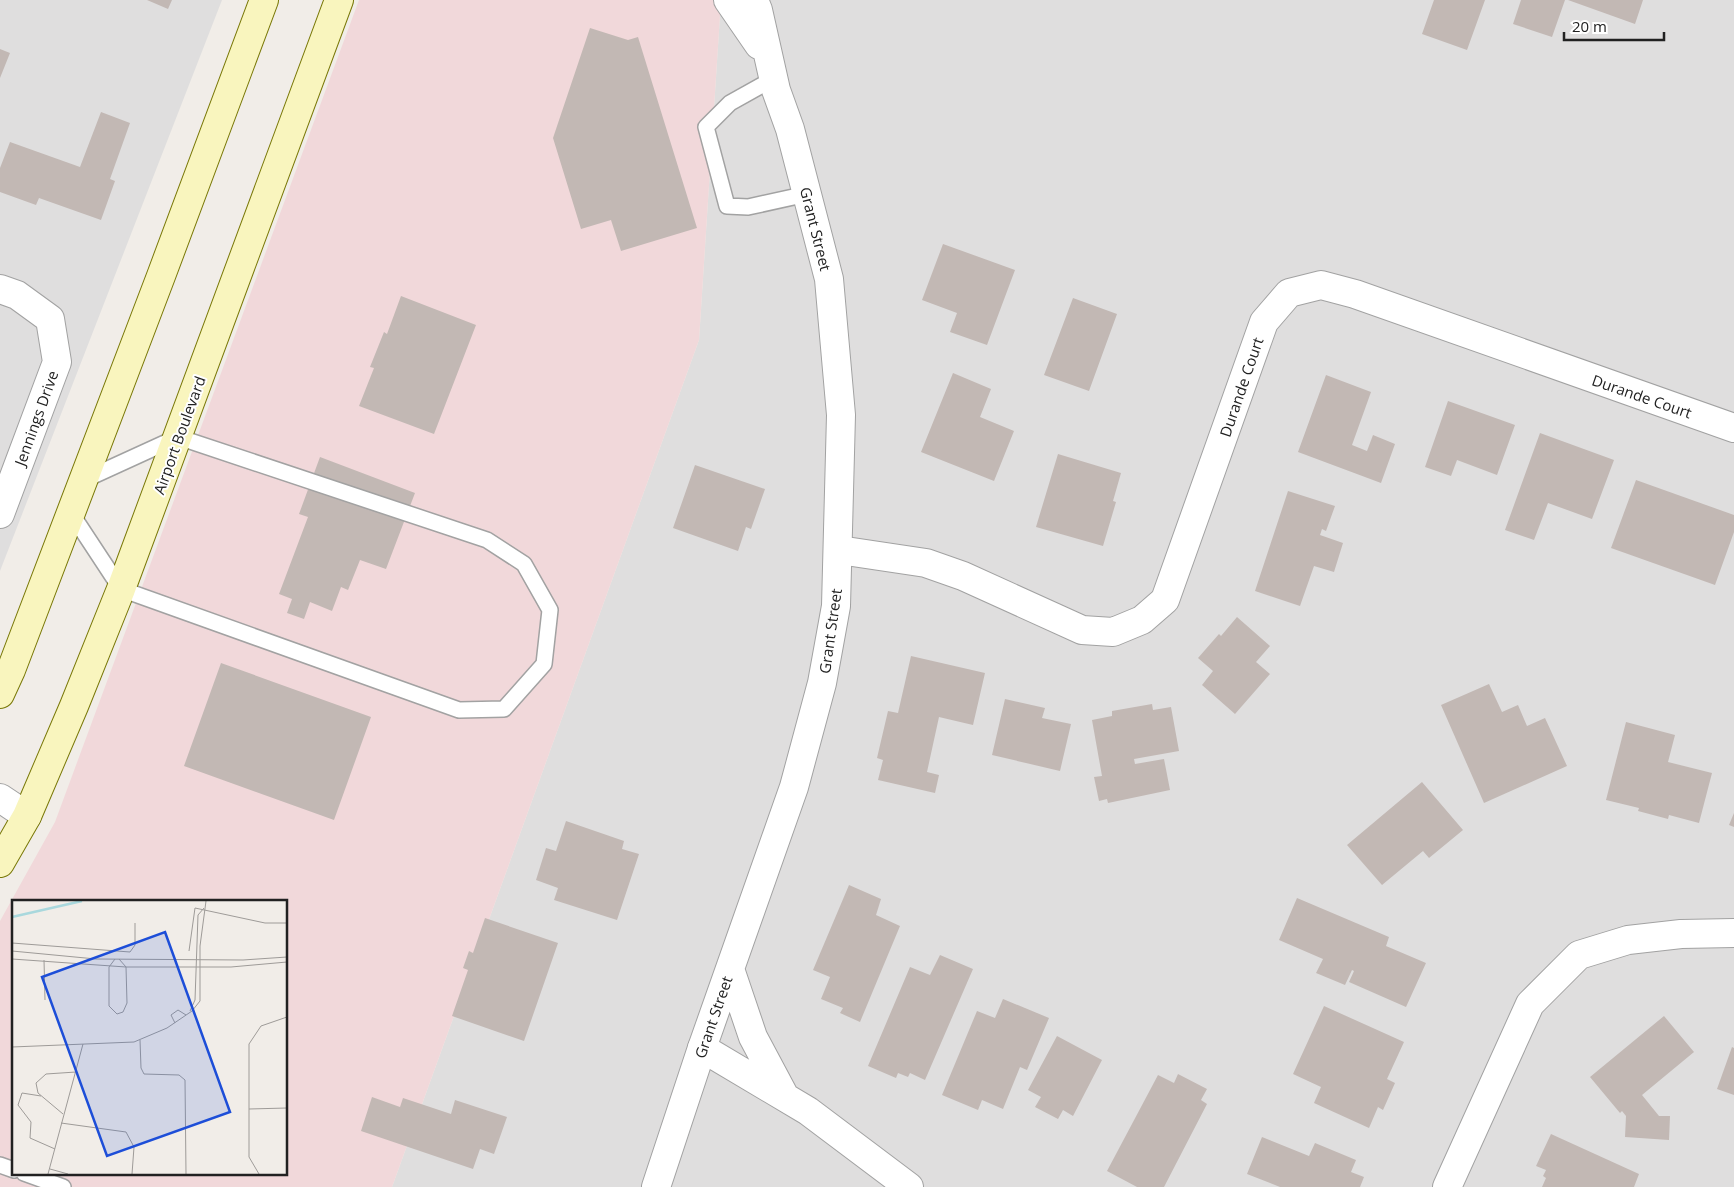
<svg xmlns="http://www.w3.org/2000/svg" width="1734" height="1187" font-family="'Open Sans',sans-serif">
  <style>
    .residential { fill: #dfdede }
    .commercial { fill: #f1d8da; fill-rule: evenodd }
    .building { fill: #c2b8b4 }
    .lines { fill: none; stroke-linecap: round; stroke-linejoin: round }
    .service-casing { stroke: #a2a2a2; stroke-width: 18 }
    .minor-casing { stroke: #a2a2a2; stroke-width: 30 }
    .tertiary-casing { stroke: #a2a2a2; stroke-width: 30 }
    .secondary-casing { stroke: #797807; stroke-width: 30 }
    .service { stroke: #fff; stroke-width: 15 }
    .minor { stroke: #fff; stroke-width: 28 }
    .tertiary { stroke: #fff; stroke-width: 28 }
    .secondary { stroke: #f9f5be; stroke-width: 28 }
    .labels { text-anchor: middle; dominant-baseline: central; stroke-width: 4; stroke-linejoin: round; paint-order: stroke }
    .street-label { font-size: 15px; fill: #212121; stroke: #fff }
    .inset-river { fill: none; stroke: #a9d8dd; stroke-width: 2.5 }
    .inset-road { fill: none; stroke: #9e9b98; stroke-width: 1 }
    .view { fill: #1d4ed8; fill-opacity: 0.15; stroke: #1d4ed8; stroke-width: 2.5 }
    .inset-edge { fill: none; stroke: #212121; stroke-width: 2.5 }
  </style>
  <rect width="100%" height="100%" fill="#f1ede8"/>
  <path class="residential" d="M0 0H222L0 571Z
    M721 0H1734V1187H392L699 340Z"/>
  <path class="commercial" d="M359 0H721L699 340 392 1187H0V921L55 822ZM14 901H286V1173H14Z"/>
  <path class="building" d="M147 0H172L168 9Z
    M1434 0H1485L1467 50 1422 34Z
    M1521 0H1565L1552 37 1513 24Z
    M1568 0H1643L1635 24Z
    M590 28 628 40 638 37 697 228 621 251 611 220 581 229 553 138Z
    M0 49 10 53 0 78Z
    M101 112 130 123 110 179 115 181 101 220 39 198 36 205 0 192V168L10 142 80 167Z
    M943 244 1015 270 987 345 950 332 957 313 922 300Z
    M401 296 476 325 434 434 359 406 374 368 370 367 384 332 387 334Z
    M1073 298 1117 314 1089 391 1044 375Z
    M953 373 991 389 980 417 1014 431 994 481 921 452Z
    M1326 375 1371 392 1352 445 1367 451 1373 435 1395 444 1381 483 1298 452Z
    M1448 401 1515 425 1497 475 1457 460 1451 476 1425 467Z
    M1540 433 1614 460 1592 519 1548 503 1534 540 1505 530Z
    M1058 454 1121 473 1113 501 1116 502 1103 546 1036 527Z
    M320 457 415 493 386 569 360 560 348 590 341 587 332 611 310 602 304 619 287 613 292 599 279 594 308 517 299 514Z
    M695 465 765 489 751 529 746 527 738 551 673 528Z
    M1636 480 1734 515V532L1715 585 1611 548Z
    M1288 491 1335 506 1326 531 1322 529 1320 535 1343 543 1334 572 1314 566 1300 606 1255 591Z
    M1237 617 1270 646 1256 662 1270 674 1235 714 1202 685 1213 671 1198 658 1219 634 1221 636Z
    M911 656 985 673 973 725 939 717 927 772 939 775 935 793 878 780 883 760 877 758 888 711 898 713Z
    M221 663 371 717 334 820 184 766Z
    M1489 684 1502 712 1518 705 1527 726 1545 718 1567 766 1484 803 1441 705Z
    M1005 699 1045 708 1042 718 1071 724 1060 771 992 755Z
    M1152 704 1153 710 1171 707 1179 751 1134 759 1135 764 1164 759 1170 790 1108 803 1107 799 1099 801 1094 777 1102 776 1092 720 1112 716V711Z
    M1626 722 1675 735 1668 762 1712 773 1699 823 1669 815 1668 819 1638 811 1639 808 1606 800Z
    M1422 782 1463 830 1429 858 1423 851 1382 885 1347 845Z
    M1734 813V827L1729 825Z
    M566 821 624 841 622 849 639 854 617 920 554 900 558 888 536 880 546 848 556 851Z
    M849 885 881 899 876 915 900 926 860 1022 840 1013 843 1008 821 999 830 977 813 970Z
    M1297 898 1389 937 1386 946 1426 963 1406 1007 1349 982 1354 971 1352 970 1345 985 1316 973 1323 959 1279 940Z
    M485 918 558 943 524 1041 452 1016 468 970 463 968 469 951 473 953Z
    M940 955 973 969 925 1080 910 1073 908 1077 898 1073 896 1078 868 1066 910 967 930 975Z
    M1003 999 1049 1018 1027 1070 1020 1067 1003 1109 982 1100 978 1110 942 1095 977 1011 995 1018Z
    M1324 1006 1404 1042 1387 1079 1395 1083 1383 1110 1378 1107 1369 1128 1314 1103 1321 1087 1293 1074Z
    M1664 1016 1694 1052 1642 1095 1659 1116H1670L1669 1140 1625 1137 1626 1116 1622 1111 1620 1113 1590 1077Z
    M1057 1036 1102 1060 1073 1116 1063 1110 1058 1119 1035 1107 1041 1097 1028 1090Z
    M1732 1047 1734 1048V1095L1717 1089Z
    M1178 1074 1207 1089 1201 1100 1207 1104 1164 1187H1137L1107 1171 1158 1075 1174 1083Z
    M372 1097 400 1107 403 1098 451 1114 455 1100 507 1117 494 1154 480 1149 473 1169 361 1131Z
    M1551 1134 1639 1174 1634 1187H1542L1546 1178 1543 1176 1546 1170 1536 1166Z
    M1262 1137 1309 1156 1315 1143 1356 1160 1351 1172 1364 1177 1360 1187H1280L1247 1174Z"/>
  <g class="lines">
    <g class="service-casing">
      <path id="service" d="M773 79 730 103 706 127 727 206 748 207 807 194
        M71 513 121 589 459 710 504 709 544 664 550 610 524 564 487 540 178 437 84 480
        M0 1165 14 1170
        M24 1173 63 1187"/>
    </g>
    <g class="minor-casing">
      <path id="minor" d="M0 289 17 295 50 319 57 362 0 514
        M839 550 926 563 963 576 1082 630 1113 632 1142 620 1165 600 1264 322 1289 293 1321 285 1355 294 1734 428
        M0 798 27 816
        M656 1187 702 1048
        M1447 1187 1530 1004 1579 955 1628 940 1681 934 1734 933"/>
    </g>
    <g class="tertiary-casing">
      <path id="tertiary" d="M728 0 759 45
        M754 0 758 10 776 90 790 129 829 279 841 415 836 606 822 683 794 787 702 1048 808 1111 909 1187
        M730 969 753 1037 785 1097"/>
    </g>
    <g class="secondary-casing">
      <path id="secondary" d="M0 694 11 670 161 276 264 0
        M0 863 27 816 74 706 121 589 339 0"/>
    </g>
    <use href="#service" class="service"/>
    <use href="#minor" class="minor"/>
    <use href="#tertiary" class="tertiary"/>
    <use href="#secondary" class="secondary"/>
  </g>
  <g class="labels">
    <g class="street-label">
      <text transform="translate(816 229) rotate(76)">Grant Street</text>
      <text transform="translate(1241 387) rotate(-71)">Durande Court</text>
      <text transform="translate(1642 396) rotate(19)">Durande Court</text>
      <text transform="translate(36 418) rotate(-70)">Jennings Drive</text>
      <text transform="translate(179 435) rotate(-70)">Airport Boulevard</text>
      <text transform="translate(830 631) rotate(-82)">Grant Street</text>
      <text transform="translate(713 1017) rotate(-71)">Grant Street</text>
    </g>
  </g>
  <g transform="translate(12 900)">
    <rect width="275" height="275" fill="#f1ede8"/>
    <path class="inset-river" d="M0 17 70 1"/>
    <path class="inset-road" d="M0 43 118 52 123 45V23M0 51 84 59 231 60 275 57M177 51 183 8 253 23H275M0 59 114 67H219L275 62M103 59 97 67V106L105 114 111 112 115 103 114 67 107 59M32 60 33 100M178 111 183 100 186 15 192 8M163 123 159 115 166 110 174 115M128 140 129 168 132 174 167 175 173 180 174 274M0 147 122 142 155 128 180 111 188 101V46L194 1M29 196 10 193 6 205 19 222 18 238 43 249M237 209 275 208M51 214 26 193 24 183 34 174 64 172M49 223 114 232 122 247 120 274M38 269 56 274M36 274 71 144M247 274 237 257V144L249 126 275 117"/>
    <path class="view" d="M153 32 218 212 95 256 30 77Z"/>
    <rect width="275" height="275" class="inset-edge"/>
  </g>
  <path d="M1564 32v8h100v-8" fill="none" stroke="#212121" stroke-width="2.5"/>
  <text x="1572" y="32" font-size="15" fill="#212121" stroke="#ffffff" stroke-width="4" paint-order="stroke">20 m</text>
</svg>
